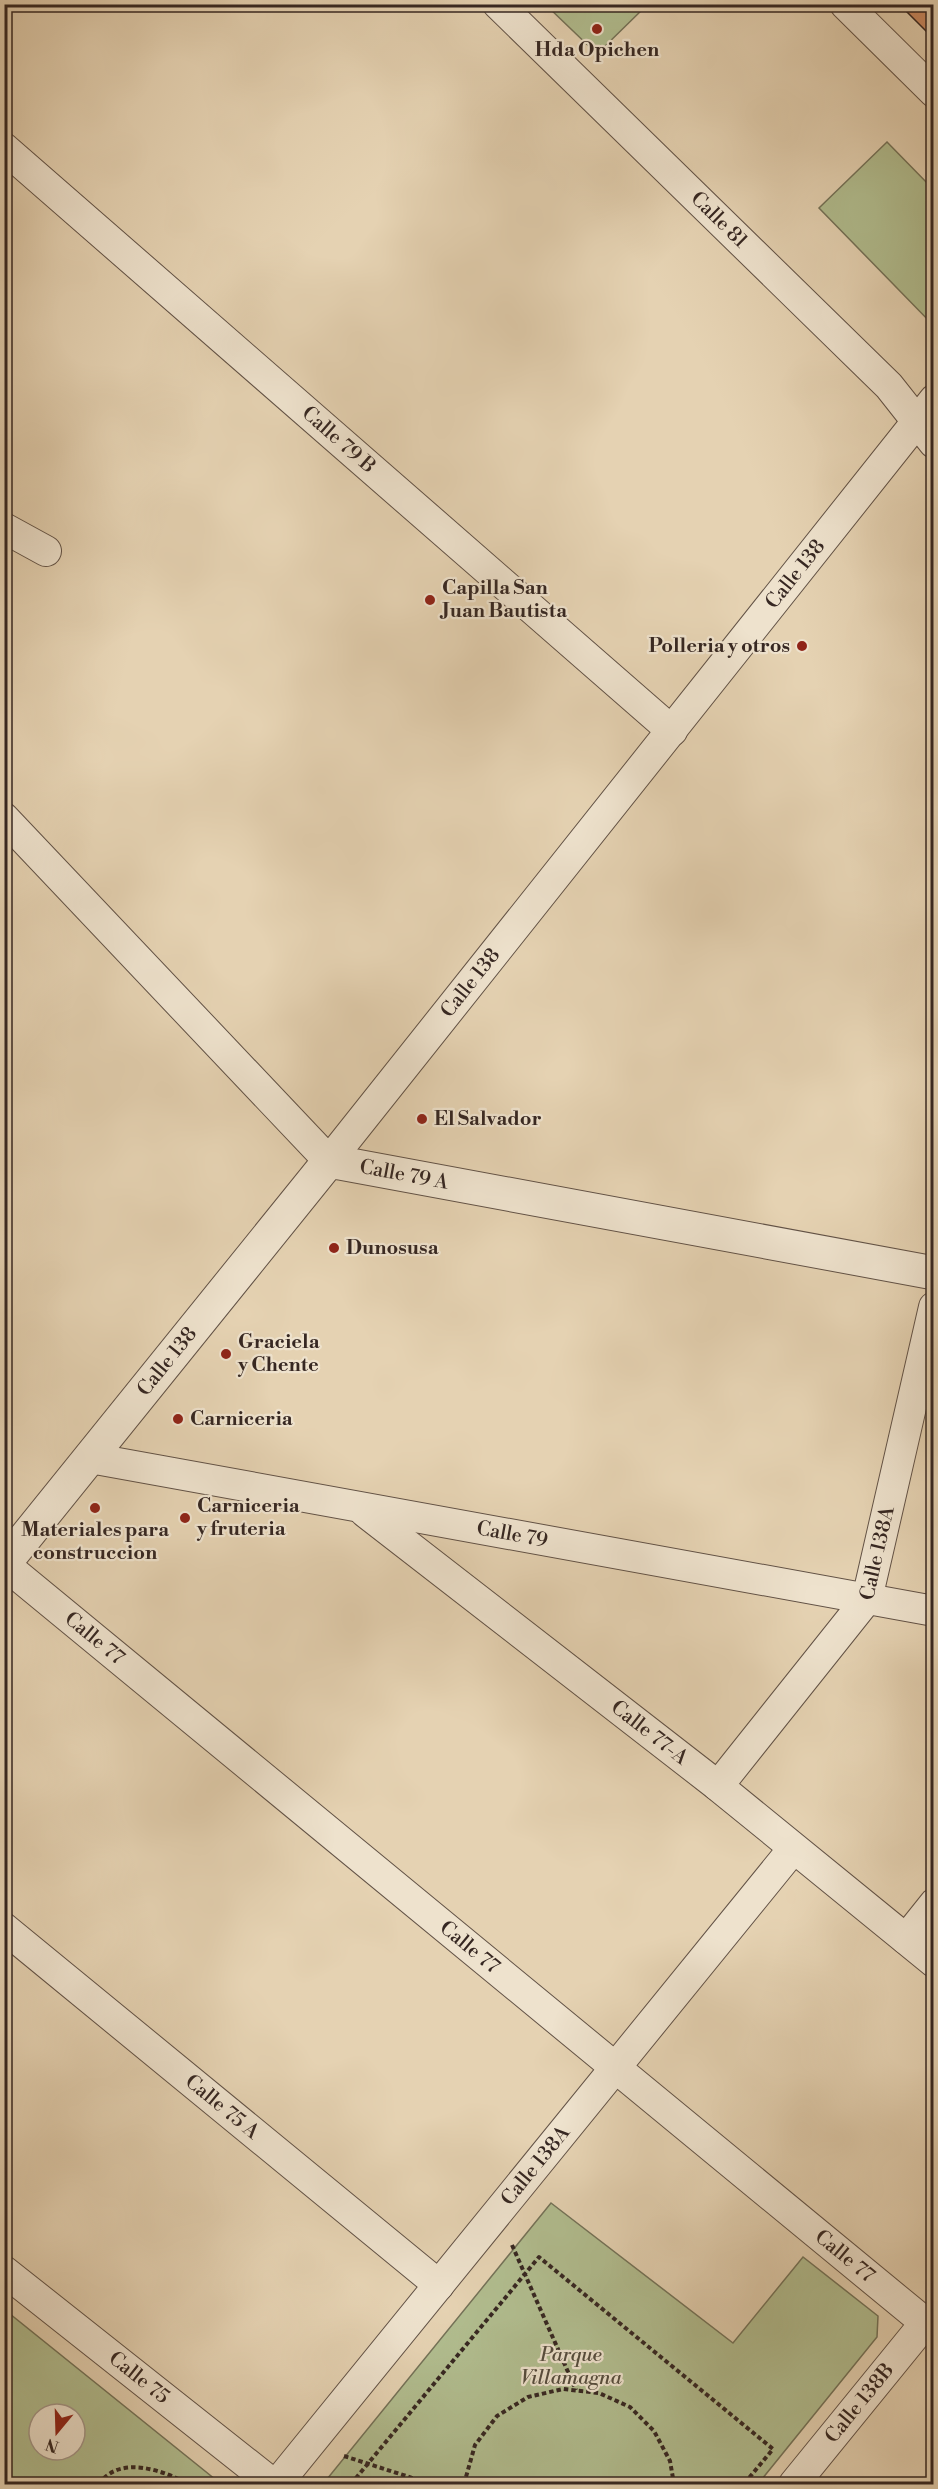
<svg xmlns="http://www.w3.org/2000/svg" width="938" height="2489" font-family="'Libre Bodoni',serif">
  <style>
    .green { fill: #b1bd8f; stroke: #747258; stroke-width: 1.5; fill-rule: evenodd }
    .building { fill: #cb8b62; stroke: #362722; stroke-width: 1.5 }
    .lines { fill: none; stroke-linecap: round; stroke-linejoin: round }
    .minor-casing { stroke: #625246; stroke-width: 32 }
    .tertiary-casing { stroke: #625246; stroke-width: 35 }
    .path { stroke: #362722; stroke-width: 4; stroke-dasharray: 4.5 3; stroke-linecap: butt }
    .minor { stroke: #eee2cd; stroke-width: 30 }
    .tertiary { stroke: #eee2cd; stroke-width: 33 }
    .poi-dot { fill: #8f2418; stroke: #eee2cd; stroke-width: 2 }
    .labels { text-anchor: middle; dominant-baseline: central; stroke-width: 4.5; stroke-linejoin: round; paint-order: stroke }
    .poi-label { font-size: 20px; font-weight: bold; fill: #362722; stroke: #eee2cd; text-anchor: start }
    .street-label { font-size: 20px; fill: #362722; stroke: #eee2cd }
    .park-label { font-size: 20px; font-style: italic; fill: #554c3d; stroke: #eee2cd }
  </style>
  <rect width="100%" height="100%" fill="#e5d2b2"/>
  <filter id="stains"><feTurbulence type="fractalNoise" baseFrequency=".00333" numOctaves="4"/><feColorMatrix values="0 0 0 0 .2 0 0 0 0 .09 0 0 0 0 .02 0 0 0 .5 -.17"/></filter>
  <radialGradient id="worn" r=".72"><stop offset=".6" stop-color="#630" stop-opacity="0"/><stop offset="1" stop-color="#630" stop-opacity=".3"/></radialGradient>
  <path class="green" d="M546 5H647L597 54Z
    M887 142 933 189V325L819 208Z
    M551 2203 733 2343 803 2257 878 2316 877 2337 758 2484H323Z
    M4 2310H5L221 2484H5ZM39 2414H75V2450H39Z"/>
  <path class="building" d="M899 4H934V39Z"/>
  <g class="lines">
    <g class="minor-casing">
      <g id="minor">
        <path id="s1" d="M498 4 889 386 934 443"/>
        <path d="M845 4 934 92"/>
        <path id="s2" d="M4 148 672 731"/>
        <path d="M4 528 46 551"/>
        <path id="s3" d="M4 818 329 1161 934 400"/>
        <path id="s4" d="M90 1458 934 1611"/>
        <path id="s5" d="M365 1512 718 1786 934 1962"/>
        <path id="s6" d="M4 1564 934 2330"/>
        <path id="s7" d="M718 1786 867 1599 934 1307"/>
        <path id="s8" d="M4 1928 439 2285"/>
        <path d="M906 1939 934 1904"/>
        <path id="s9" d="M4 2271 273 2484"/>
        <path id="s10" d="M277 2484 793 1849"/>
        <path id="s11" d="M794 2484 925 2323"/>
      </g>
    </g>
    <g class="tertiary-casing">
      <g id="tertiary">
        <path id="s12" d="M4 1564 329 1161 934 1273"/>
      </g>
    </g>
    <path class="path" d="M512 2245 576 2390
      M344 2456 431 2484
      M99 2484C120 2454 164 2471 189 2484
      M351 2484 539 2257 773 2449 744 2484
      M464 2484 475 2445 497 2416 528 2397 563 2389 599 2393 630 2407 654 2431 670 2461 674 2484"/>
    <use href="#minor" class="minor"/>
    <use href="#tertiary" class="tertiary"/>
  </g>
  <g class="poi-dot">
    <circle cx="597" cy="29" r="6"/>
    <circle cx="430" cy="600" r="6"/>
    <circle cx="802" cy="646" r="6"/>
    <circle cx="422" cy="1119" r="6"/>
    <circle cx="334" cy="1248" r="6"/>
    <circle cx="226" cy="1354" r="6"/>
    <circle cx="178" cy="1419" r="6"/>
    <circle cx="95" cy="1508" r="6"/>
    <circle cx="185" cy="1518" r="6"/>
  </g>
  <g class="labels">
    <g class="poi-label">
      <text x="597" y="50" text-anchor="middle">Hda Opichen</text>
      <text x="442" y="588">Capilla San<tspan x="442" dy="23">Juan Bautista</tspan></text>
      <text x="790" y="646" text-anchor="end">Polleria y otros</text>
      <text x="434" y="1119">El Salvador</text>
      <text x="346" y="1248">Dunosusa</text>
      <text x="238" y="1342">Graciela<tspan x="238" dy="23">y Chente</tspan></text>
      <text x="190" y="1419">Carniceria</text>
      <text x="197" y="1506">Carniceria<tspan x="197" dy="23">y fruteria</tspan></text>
      <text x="95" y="1530" text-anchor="middle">Materiales para<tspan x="95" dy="23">construccion</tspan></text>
    </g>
    <g class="street-label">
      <text stroke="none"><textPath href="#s1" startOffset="309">Calle 81</textPath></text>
      <text stroke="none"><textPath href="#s2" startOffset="444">Calle 79 B</textPath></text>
      <text stroke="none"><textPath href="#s3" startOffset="1222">Calle 138</textPath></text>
      <text stroke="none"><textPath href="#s3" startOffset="700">Calle 138</textPath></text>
      <text stroke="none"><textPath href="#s12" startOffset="594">Calle 79 A</textPath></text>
      <text stroke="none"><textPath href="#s12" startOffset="260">Calle 138</textPath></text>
      <text stroke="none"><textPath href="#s4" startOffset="429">Calle 79</textPath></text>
      <text stroke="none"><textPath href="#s7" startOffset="286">Calle 138A</textPath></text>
      <text stroke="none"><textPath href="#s6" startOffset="117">Calle 77</textPath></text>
      <text stroke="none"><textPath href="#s5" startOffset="360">Calle 77-A</textPath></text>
      <text stroke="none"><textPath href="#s6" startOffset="603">Calle 77</textPath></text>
      <text stroke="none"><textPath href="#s8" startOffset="282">Calle 75 A</textPath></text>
      <text stroke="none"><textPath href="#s10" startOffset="410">Calle 138A</textPath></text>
      <text stroke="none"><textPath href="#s6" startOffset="1089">Calle 77</textPath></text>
      <text stroke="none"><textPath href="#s9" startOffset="172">Calle 75</textPath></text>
      <text stroke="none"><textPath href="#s11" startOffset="104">Calle 138B</textPath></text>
    </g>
    <g class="park-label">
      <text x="571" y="2355">Parque<tspan x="571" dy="23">Villamagna</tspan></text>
    </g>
  </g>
  <rect width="938" height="2489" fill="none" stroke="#e5d2b2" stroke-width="24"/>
  <rect x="6" y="6" width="926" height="2477" fill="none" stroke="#362722" stroke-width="3"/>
  <rect x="12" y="12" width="914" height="2465" fill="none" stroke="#362722" stroke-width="1.5"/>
  <g transform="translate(57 2432) rotate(199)"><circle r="28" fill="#eee2cd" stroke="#a49789" stroke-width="1.5"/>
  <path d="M0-4.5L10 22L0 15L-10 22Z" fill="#8f2418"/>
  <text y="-9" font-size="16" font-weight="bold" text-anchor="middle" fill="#362722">N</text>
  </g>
  <rect width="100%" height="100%" filter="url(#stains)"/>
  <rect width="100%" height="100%" fill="url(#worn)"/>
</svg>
